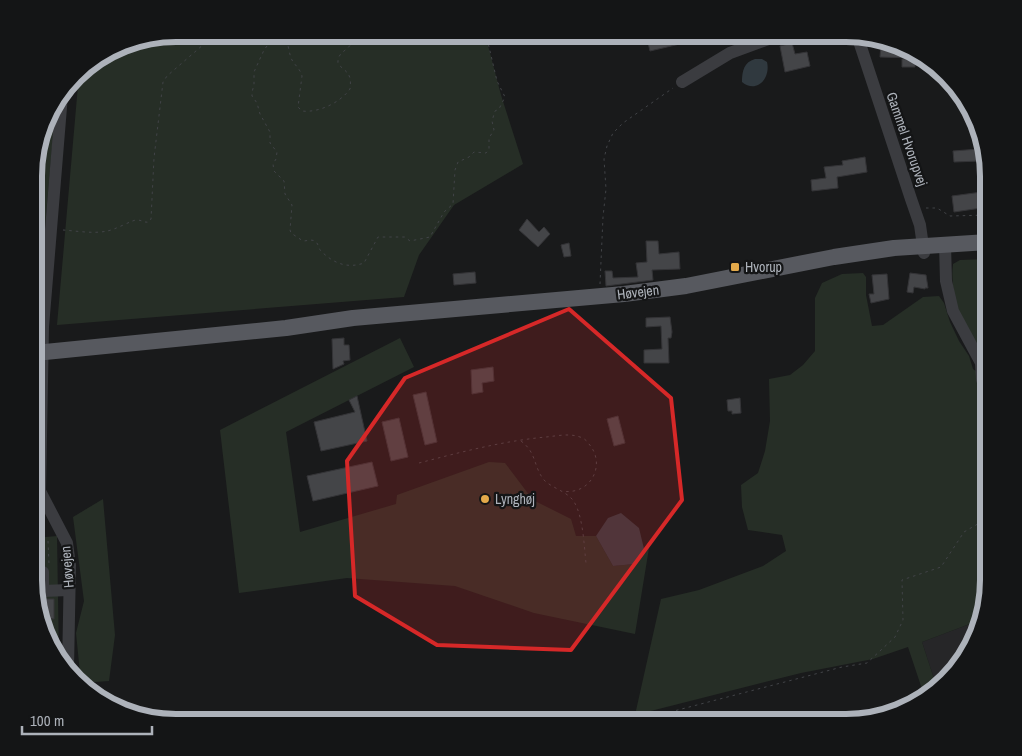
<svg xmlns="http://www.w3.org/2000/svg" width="1022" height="756" font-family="'Archivo Narrow',sans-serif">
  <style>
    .built { fill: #262628 }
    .green { fill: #262e26 }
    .water { fill: #30393f }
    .building { fill: #444548; stroke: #343437 }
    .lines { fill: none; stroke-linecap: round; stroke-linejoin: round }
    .path { stroke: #414347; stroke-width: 1; stroke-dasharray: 2.5 4; stroke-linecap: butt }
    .minor { stroke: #3b3c40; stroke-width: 12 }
    .major { stroke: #57595f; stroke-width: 16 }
    .marked { fill: #d62828; fill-opacity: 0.2; stroke: #d62828; stroke-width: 4; stroke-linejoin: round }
    .poi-dot { fill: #e3a94a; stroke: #141516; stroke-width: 2 }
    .labels { text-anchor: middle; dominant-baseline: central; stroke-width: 4.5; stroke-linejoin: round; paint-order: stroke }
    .street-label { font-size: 14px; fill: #adb2ba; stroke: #141516 }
    .poi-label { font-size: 14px; fill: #adb2ba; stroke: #141516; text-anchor: start }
    .rim { fill: none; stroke: #adb2ba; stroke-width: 6 }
  </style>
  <rect width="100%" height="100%" fill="#191a1b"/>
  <path class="built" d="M975 622 959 667 936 685 922 642Z"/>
  <path class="green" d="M177 34H485L501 95 523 164 454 205 419 255 404 297 57 325 79 74 83 69 130 41Z
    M56 101 39 296 35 312V158L53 105Z
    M988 259V360C965 334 949 299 953 264L960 260Z
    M863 273 866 277V295L872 326 883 325 923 297 939 296 944 303 950 322 959 341 969 356 973 369 988 380V588L975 622 922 642 936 685 924 695 908 647 873 659 801 673 635 715 661 599 699 590 763 566 786 551 782 535 748 530 742 507 741 485 758 473 765 451 770 421 769 379 790 375 803 365 815 351V298L822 283 842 274Z
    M400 338 414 367 286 432 300 532 396 504 397 495 489 462 505 463 533 500 571 519 576 536H596L613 566 635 564 649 548 635 634 534 613 455 586 347 578 239 593 220 430Z
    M103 499 115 635 109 681 81 683 76 633 84 601 73 517Z
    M57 536 59 658 53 651 35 598V538Z"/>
  <path class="water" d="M755 59H762L767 62C771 79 756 94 742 82 742 71 744 62 755 59Z
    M621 513 639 528 645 553 635 564 613 566 596 536 608 518Z"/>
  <path class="building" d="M646 34H666L668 40 683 37 684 43 650 51Z
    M792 43 795 54 807 52 810 66 785 72 780 46Z
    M881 44 914 56 913 58 880 57Z
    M902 59H915V67H902Z
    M979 149 980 161 954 162 953 151Z
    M865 157 867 172 837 177 838 188 812 191 811 180 826 178 824 167 843 165 842 161Z
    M987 165 988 207 954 212 952 196 982 192 979 166Z
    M527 219 539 232 544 227 550 234 538 247 519 230Z
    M646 241H658L659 254 679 252 680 269 652 270 653 280 606 286 605 271H612L613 278 638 277 636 263 647 262Z
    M569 243 571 256 564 257 561 245Z
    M475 272 476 283 454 285 453 274Z
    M910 273 926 275 928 288H925V289L914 287 913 293 907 292Z
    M887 274 889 299 871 303 869 294H874L872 275Z
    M670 317 672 332 671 338H668L669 363H644V350L662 349 661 326 646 327V318Z
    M344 338V345H349L350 360 343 361 344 364 333 369 332 339Z
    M493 367 494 381 482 383 483 392 472 394 471 370Z
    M426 392 437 442 425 445 413 395Z
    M357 396 367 441 321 451 314 422 355 412 349 400Z
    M740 398 741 413 732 414V411H728L727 400Z
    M618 416 625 443 614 446 607 419Z
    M399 418 408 457 391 461 382 422Z
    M372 462 378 486 313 501 307 476Z
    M46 599H54V619L46 618Z"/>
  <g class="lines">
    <path class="path" d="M269 34 270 42 264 50 254 72V85L252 92V96L257 103 260 114 270 132V143L277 152 276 159 273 164 274 171 284 181 285 194 292 205 290 230 291 233 303 241C307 241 311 239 315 241 319 244 318 248 321 251 333 263 347 269 364 263L378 237H405L410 241 430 237 444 212 453 204 455 170 458 162 469 157 474 152 486 153 489 149V138L494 130 492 121 495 111 499 109 505 97 497 81 486 34
      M288 34 286 38C288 44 289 52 291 58 294 65 300 68 302 76L298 107 302 111C318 113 340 103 350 89 352 73 347 73 338 64 337 52 346 52 351 44L352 37 355 34
      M926 208H937L950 216 988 215
      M63 230C77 231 94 234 107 231 115 230 134 219 137 220 142 220 144 223 149 222L151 219 154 158 163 82 167 76 204 44 210 36 209 34
      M600 284 603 217 606 189 604 159 607 146 613 133 623 123 673 88
      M521 441C537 453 533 466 544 480 551 487 562 490 570 497 583 508 584 546 586 563
      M419 463C461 452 503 441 546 437 557 436 569 433 580 437 584 438 587 441 589 444 607 465 590 496 562 491
      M35 542 48 541 49 564
      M42 543V559
      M632 722 842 667 867 663 895 637 903 620 902 580 941 567 964 532 988 518"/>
    <path class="minor" d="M857 35 911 199 920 225 924 253
      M682 82 730 53 782 34
      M62 95 43 327 40 491 67 543 70 565 68 668
      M945 244 946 281 953 311 981 363 988 370
      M981 363 982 379 988 399
      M35 569 43 572V591L69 590"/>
    <path class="major" d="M35 353 286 328 353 318 624 294 686 286 834 257 894 248 988 242"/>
  </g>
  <path class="marked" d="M569 309 671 398 682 500 571 650 437 645 355 596 347 461 405 378Z"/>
  <g class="poi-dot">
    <rect x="730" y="262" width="10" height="10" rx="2.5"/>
    <circle cx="485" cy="499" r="5"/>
  </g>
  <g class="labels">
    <g class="street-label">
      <text transform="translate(907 139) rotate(71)">Gammel Hvorupvej</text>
      <text transform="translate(638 292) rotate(-7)">Høvejen</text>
      <text transform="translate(67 567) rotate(-95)">Høvejen</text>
    </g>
    <g class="poi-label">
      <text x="745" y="267">Hvorup</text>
      <text x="495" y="499">Lynghøj</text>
    </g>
  </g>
  <path d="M0 0H1022V756H0ZM176 42H846A134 134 0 0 1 980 176V580A134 134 0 0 1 846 714H176A134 134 0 0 1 42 580V176A134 134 0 0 1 176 42Z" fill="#141516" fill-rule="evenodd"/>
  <path class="rim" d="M176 42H846A134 134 0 0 1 980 176V580A134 134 0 0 1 846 714H176A134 134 0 0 1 42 580V176A134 134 0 0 1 176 42Z"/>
  <path d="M22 726v8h130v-8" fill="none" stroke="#adb2ba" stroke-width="2.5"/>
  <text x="30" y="726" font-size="15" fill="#adb2ba" stroke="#141516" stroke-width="4" paint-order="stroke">100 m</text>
</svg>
